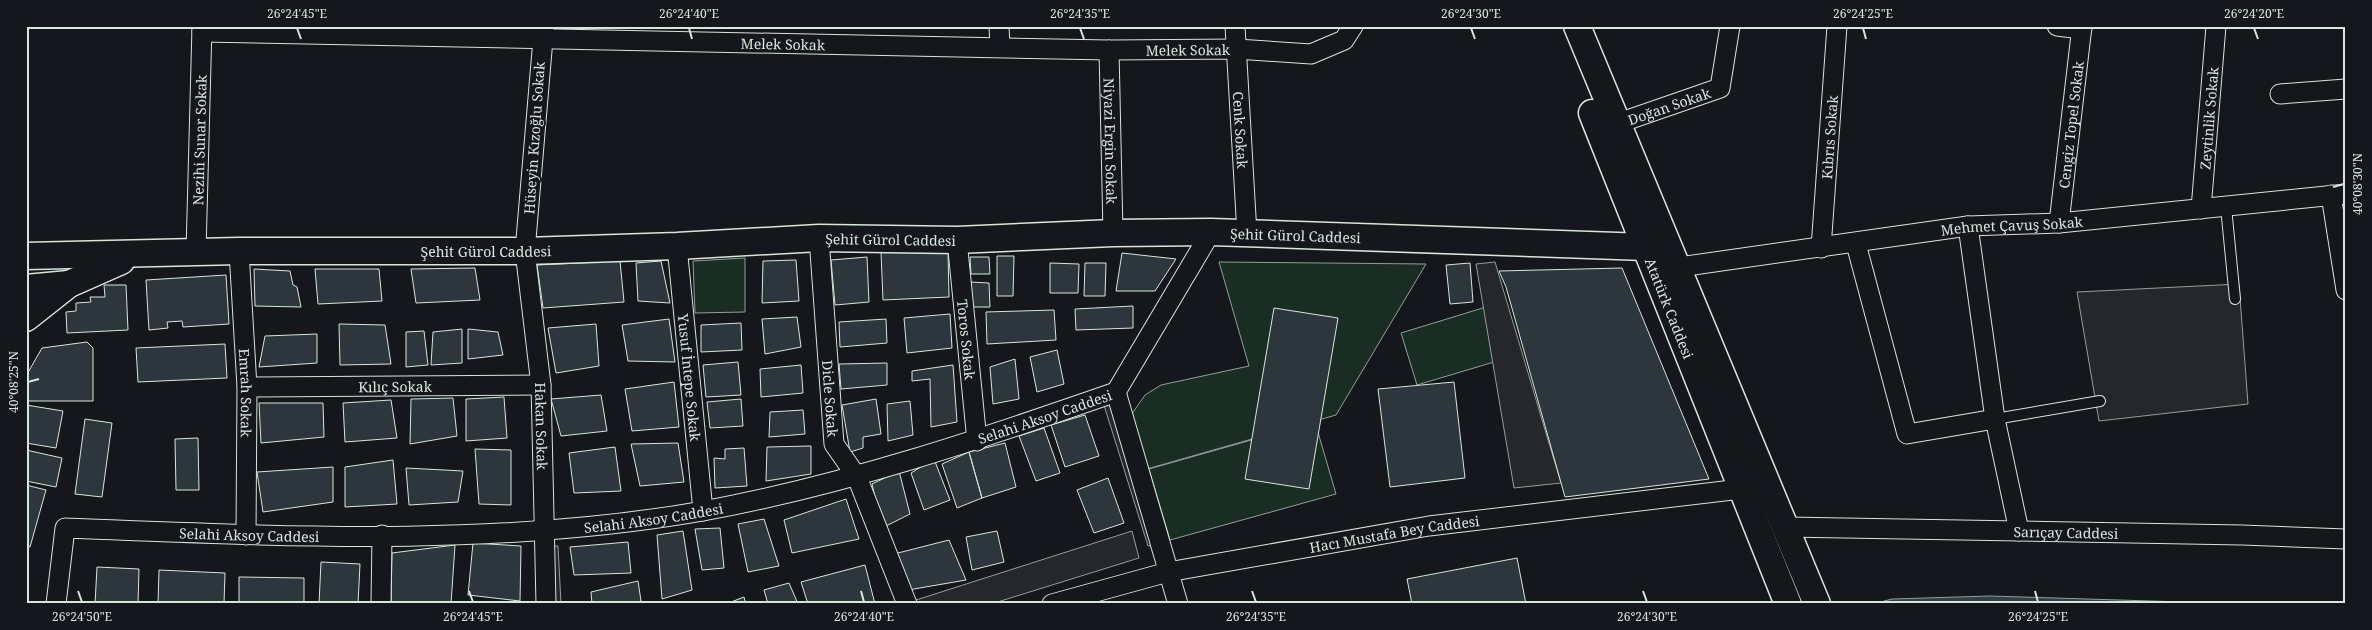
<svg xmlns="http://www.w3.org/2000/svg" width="2372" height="630" font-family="'Noto Serif',serif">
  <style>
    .green { fill: #1a2d24; stroke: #939e99 }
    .parking { fill: #24282b; stroke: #939e99 }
    .water { fill: #2f3f4d; stroke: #939e99 }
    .building { fill: #2c363c; stroke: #d8e6dc }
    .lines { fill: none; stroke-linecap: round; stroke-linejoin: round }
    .service-casing { stroke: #d8e6dc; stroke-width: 12 }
    .minor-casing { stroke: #d8e6dc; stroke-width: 21 }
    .secondary-casing { stroke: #d8e6dc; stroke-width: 29 }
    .service { stroke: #14181c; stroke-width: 10 }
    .minor { stroke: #14181c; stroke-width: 19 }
    .secondary { stroke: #14181c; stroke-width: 26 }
    .ticks { fill: none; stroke: #d8e6dc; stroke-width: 2 }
    .labels { text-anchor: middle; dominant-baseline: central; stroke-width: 4; stroke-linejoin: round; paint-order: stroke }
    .street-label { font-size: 14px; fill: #d8e6dc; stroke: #14181c }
    .neatline { fill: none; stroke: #d8e6dc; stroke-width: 2 }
    .ticks-label { font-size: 12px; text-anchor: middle; fill: #d8e6dc }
  </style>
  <rect width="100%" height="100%" fill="#14181c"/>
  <path class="green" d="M745 258V312L695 313 693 261Z
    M1219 262 1426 264 1336 415 1147 469 1129 418 1145 395 1161 385 1249 366Z
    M1499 303 1514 356 1417 385 1401 333Z
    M1315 422 1336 494 1170 540 1149 469Z"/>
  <path class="parking" d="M1495 262 1540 413 1561 483 1514 488 1476 264Z
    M2239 284 2248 404 2099 421 2077 292Z
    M1114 397 1156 544 1148 546 1103 402Z
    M1132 531 1139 558 991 604H914L913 601Z
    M549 546H558L561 604H549Z"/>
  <path class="water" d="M1990 596 2248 604H1873L1892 599Z"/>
  <path class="building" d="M881 252H948L949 297 883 300Z
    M1122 253 1176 259 1155 291H1116Z
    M997 256H1014L1013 296H997Z
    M867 257 869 302 835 305 831 260Z
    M970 257H989L990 274H971Z
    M796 260 799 301 762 303 763 261Z
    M620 261 624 302 543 308 537 265Z
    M661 261 670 303 638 301 636 263Z
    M1050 263 1079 264 1078 293H1050Z
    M1085 263H1106L1105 296H1084Z
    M1470 263 1473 302 1450 304 1446 265Z
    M475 268 480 300 416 303 411 269Z
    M1622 268 1709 479 1565 497 1506 287 1499 271Z
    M254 269 290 271 293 285 297 287 301 307 255 306Z
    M315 269H379L382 301 318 304Z
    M226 275 229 324 183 327 182 321 167 322 168 328 149 330 146 280Z
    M971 282 989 283 990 307H972Z
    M104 285H126L128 330 67 333 66 312 76 311V303L91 302 90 297H105Z
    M1133 306V328L1076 330 1075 309Z
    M1274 308 1338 318 1309 489 1245 479Z
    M1054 310 1056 340 987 344 986 312Z
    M950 314 952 348 907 353 904 318Z
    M797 317 801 347 765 354 762 319Z
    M669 319 675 362 628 361 622 325Z
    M886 319 887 343 840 347 839 322Z
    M741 323 742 350 701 352V325Z
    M339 324 385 325 391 364 340 365Z
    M596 324 599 366 556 373 548 328Z
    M462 329V363L431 365 433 332Z
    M468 329 498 332 503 355 468 359Z
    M424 331 428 365 406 367V332Z
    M317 334V363L259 367 265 336Z
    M87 342 93 348V401H26V376L42 348Z
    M225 344 227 378 138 382 136 348Z
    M1057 350 1064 384 1037 392 1030 357Z
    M1015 359 1019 399 993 404 990 367Z
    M738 362 741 395 706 397 703 365Z
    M887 363V385L841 389 839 364Z
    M801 365 803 393 761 397 760 369Z
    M953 365 957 422 931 427 930 379 912 381V371Z
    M674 382 679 427 632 431 625 389Z
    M1454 382 1465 478 1390 487 1378 389Z
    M601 395 607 431 561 436 551 399Z
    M504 397 507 438 466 441V399Z
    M453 398 457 436 410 444 411 399Z
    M741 399 743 426 710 428 707 402Z
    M876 399 881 434 863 437V448L850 452 842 405Z
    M391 400 397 438 345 442 343 403Z
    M910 401 913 435 888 441 887 404Z
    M259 403H323L324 437 261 443Z
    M26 405 63 411 56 448 26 443Z
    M803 410 805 434 769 437 770 412Z
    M1085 415 1099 456 1065 467 1051 425Z
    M85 419 112 423 102 497 75 494Z
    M1044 428 1060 473 1036 481 1019 436Z
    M198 438 199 490H176L175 439Z
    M678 443 684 482 640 486 631 444Z
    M1005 443 1016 487 982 498 969 452Z
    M811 446V474L766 481 767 447Z
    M615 447 621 491 574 493 569 453Z
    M744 448 747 486 715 488 714 458 725 459V449Z
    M475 449 511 450V505L479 504Z
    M26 450 62 458 56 487 26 481Z
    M969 452 982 498 957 508 942 464Z
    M934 459 950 500 924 510 911 473Z
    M393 460 397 504 345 507V467Z
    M333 467V502L263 512 257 472Z
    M406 468 463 471 458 502 409 505Z
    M899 471 910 514 882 528 872 484Z
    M1108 478 1124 523 1094 533 1077 490Z
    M26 485 46 490 30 547 26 546Z
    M846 499 859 539 792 553 784 520Z
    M764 519 779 566 748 572 738 524Z
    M720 528 724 568 702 570 695 529Z
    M683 531 692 590 662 599 657 535Z
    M997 531 1004 562 972 570 966 537Z
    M949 540 966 580 908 590 894 554Z
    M628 542 631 573 574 575 570 547Z
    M473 543 521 546 520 601 468 595Z
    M455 545 451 604H391L392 553Z
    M1517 558 1526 604H1412L1407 579Z
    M321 562 360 564 358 604H319Z
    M865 565 875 604H808L801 582Z
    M97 567 139 569 138 604H95Z
    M159 570 225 573 224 604H158Z
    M239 577 304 578V604H239Z
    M638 581 641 601 629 604H592L591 592Z
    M789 583 798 604H768L764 590Z
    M744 597 746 604H726Z"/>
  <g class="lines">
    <g class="service-casing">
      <path id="service" d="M2226 207 2235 299
        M1995 419 2100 401"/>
    </g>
    <g class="minor-casing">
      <g id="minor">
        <path d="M999 26 1000 47"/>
        <path id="s1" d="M1235 26 1247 234"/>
        <path d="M2057 26 2082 29"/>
        <path id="s2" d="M544 27 525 251 541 385 546 604"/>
        <path id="s3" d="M202 32 1109 50 1237 49 1311 54 1344 40 1353 26"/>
        <path id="s4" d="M1109 50 1113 233"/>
        <path d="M2280 94 2346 89"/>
        <path id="s5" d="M1616 124 1720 88 1730 26"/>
        <path d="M2331 195 2346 290"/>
        <path id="s6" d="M2201 209 2216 26"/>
        <path id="s7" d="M2059 223 2082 26"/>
        <path d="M1968 226 1995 419 2019 531"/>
        <path id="s8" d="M819 238 834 444 857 477 907 604"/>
        <path id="s9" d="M957 240 977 441"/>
        <path d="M1856 244 1907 434 1995 419"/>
        <path id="s10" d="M677 246 703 511"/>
        <path id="s11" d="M1821 248 1837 26"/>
        <path id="s12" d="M239 251 247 387 246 535"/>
        <path id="s13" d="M196 252 202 26"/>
        <path id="s14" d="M1668 261 1679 267 1968 226 2059 223 2346 194"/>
        <path id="s15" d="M247 387 541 385"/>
        <path d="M1116 392 1178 604"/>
        <path id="s16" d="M1786 527 2242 535 2346 539"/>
        <path id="s17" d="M56 604 65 528C277 536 493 548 703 511 845 485 981 439 1116 392L1211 232"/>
        <path d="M381 604 382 535"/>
        <path id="s18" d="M1052 604 1168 572 1429 526 1741 489"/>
      </g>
    </g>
    <g class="secondary-casing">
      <g id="secondary">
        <path d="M1577 26 1817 604"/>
        <path id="s19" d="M1592 113 1788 604"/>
        <path id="s20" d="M26 256 239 251H525L677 246 819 238 957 240 1113 233 1211 232 1646 247"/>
        <path d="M26 288 69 284"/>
        <path d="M26 318 69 284 121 261"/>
      </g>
    </g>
    <use href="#service" class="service"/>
    <use href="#minor" class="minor"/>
    <use href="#secondary" class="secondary"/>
  </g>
  <path class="ticks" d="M297 28 301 39M689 28 692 39M1080 28 1084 39M1471 28 1475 39M1863 28 1866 39M2254 28 2258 39M2333 187 2344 184M28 382 39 379M78 591 82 602M469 591 473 602M861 591 864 602M1252 591 1256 602M1643 591 1647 602M2035 591 2038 602"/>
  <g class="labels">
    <g class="street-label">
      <text stroke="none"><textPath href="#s3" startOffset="581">Melek Sokak</textPath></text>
      <text stroke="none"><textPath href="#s3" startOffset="986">Melek Sokak</textPath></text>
      <text stroke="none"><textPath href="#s5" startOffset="56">Doğan Sokak</textPath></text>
      <text stroke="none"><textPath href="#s6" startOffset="91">Zeytinlik Sokak</textPath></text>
      <text stroke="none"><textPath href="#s7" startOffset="99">Cengiz Topel Sokak</textPath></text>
      <text stroke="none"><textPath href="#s1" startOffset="104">Cenk Sokak</textPath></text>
      <text stroke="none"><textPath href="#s11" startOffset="111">Kıbrıs Sokak</textPath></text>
      <text transform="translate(534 138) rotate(-86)">Hüseyin Kızoğlu Sokak</text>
      <text stroke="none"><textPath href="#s13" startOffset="112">Nezihi Sunar Sokak</textPath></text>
      <text stroke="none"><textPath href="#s4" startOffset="91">Niyazi Ergin Sokak</textPath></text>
      <text stroke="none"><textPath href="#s14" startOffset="348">Mehmet Çavuş Sokak</textPath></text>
      <text stroke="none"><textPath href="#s20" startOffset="1270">Şehit Gürol Caddesi</textPath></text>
      <text stroke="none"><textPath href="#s20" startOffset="865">Şehit Gürol Caddesi</textPath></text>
      <text stroke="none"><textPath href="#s20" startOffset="460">Şehit Gürol Caddesi</textPath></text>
      <text stroke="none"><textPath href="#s19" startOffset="210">Atatürk Caddesi</textPath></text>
      <text stroke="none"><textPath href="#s9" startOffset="100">Toros Sokak</textPath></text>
      <text stroke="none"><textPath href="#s10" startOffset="132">Yusuf İntepe Sokak</textPath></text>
      <text stroke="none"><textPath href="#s15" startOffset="148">Kılıç Sokak</textPath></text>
      <text stroke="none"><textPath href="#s12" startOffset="142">Emrah Sokak</textPath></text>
      <text stroke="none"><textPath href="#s8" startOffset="161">Dicle Sokak</textPath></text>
      <text stroke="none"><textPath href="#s17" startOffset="1071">Selahi Aksoy Caddesi</textPath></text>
      <text stroke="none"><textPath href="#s2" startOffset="401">Hakan Sokak</textPath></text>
      <text stroke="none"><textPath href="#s17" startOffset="666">Selahi Aksoy Caddesi</textPath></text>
      <text stroke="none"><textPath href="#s16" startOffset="280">Sarıçay Caddesi</textPath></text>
      <text stroke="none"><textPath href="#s17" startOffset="261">Selahi Aksoy Caddesi</textPath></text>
      <text stroke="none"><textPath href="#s18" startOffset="350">Hacı Mustafa Bey Caddesi</textPath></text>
    </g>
  </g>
  <rect width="2372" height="630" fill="none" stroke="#14181c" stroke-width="55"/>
  <rect x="28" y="28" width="2316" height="574" class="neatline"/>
  <g class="ticks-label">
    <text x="297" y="18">26°24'45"E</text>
    <text x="689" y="18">26°24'40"E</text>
    <text x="1080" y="18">26°24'35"E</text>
    <text x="1471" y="18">26°24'30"E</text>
    <text x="1863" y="18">26°24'25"E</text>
    <text x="2254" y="18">26°24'20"E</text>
    <text transform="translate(2358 184) rotate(-90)" y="4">40°08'30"N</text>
    <text transform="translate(14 382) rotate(-90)" y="4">40°08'25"N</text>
    <text x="82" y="621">26°24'50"E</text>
    <text x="473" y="621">26°24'45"E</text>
    <text x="864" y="621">26°24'40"E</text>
    <text x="1256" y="621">26°24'35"E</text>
    <text x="1647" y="621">26°24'30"E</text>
    <text x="2038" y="621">26°24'25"E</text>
  </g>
</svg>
